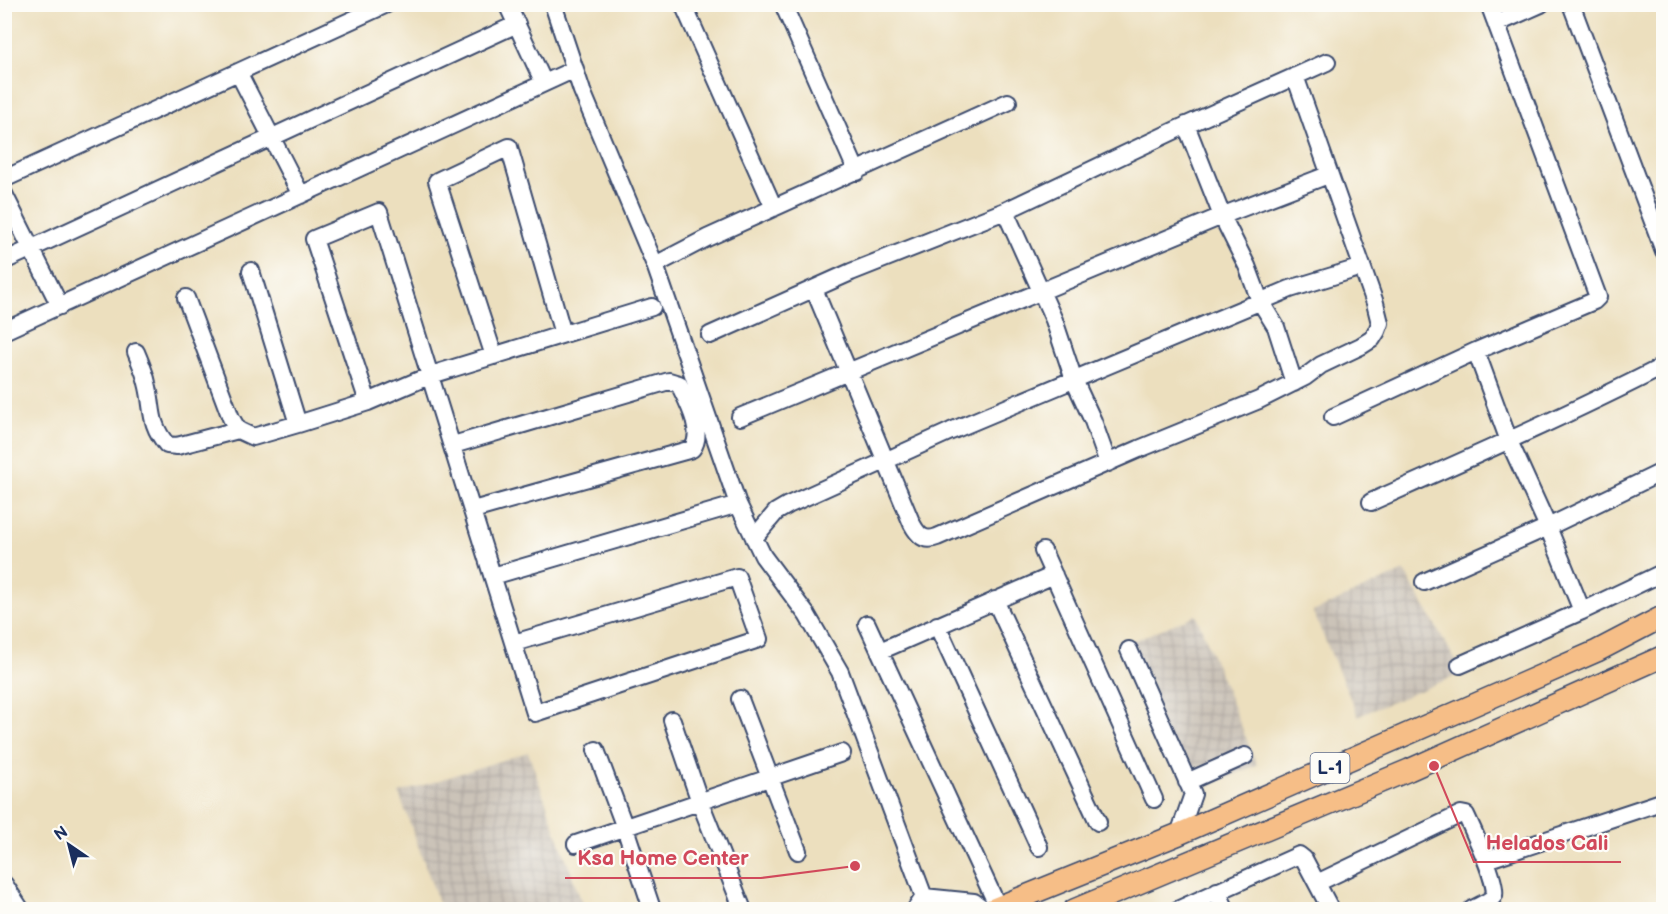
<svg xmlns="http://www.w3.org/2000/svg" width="1668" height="914" font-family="'Balsamiq Sans',sans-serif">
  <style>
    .industrial { fill: url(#industrial-grid) }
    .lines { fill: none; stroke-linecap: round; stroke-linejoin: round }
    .minor-casing { stroke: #3a496c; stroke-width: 20 }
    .major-casing { stroke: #3a496c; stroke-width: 24 }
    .minor { stroke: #fff; stroke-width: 16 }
    .major { stroke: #f6be87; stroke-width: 21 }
    .labels { text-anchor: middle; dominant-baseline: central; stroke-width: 4.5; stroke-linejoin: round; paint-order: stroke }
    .shield { fill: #fdfcf7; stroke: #5f6c8c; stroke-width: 1.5 }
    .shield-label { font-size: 18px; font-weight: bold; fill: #1b2f5e }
    .leader { fill: none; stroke: #d1495b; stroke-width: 2 }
    .callout-dot { fill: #d1495b; stroke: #fdfcf7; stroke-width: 2 }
    .callout-label { font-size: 21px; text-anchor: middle; font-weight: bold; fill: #d1495b; stroke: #fdfcf7; stroke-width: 4.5; stroke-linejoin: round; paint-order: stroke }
  </style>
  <defs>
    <pattern id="industrial-grid" width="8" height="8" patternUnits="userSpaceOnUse" patternTransform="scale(1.5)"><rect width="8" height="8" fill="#cbc3b8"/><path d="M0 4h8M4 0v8" fill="none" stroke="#aea8a1"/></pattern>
  </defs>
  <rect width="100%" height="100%" fill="#fdfcf7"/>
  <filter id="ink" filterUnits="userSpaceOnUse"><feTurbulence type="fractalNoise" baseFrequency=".0167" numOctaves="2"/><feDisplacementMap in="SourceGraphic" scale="12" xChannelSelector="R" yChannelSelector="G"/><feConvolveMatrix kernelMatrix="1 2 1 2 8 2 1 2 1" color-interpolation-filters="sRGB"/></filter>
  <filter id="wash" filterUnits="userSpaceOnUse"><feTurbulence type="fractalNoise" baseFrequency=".008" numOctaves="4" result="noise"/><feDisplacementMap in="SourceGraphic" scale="24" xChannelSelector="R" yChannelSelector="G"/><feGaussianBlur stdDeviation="1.35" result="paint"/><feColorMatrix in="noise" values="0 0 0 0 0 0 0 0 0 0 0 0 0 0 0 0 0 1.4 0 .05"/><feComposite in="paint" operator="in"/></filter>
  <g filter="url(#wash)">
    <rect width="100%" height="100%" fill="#ecdfbe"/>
    <path class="industrial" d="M1404 571 1463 673 1358 716 1313 612Z
      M1196 615 1257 765 1188 794 1123 645Z
      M528 752 584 909H441L399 793Z"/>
  </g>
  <g filter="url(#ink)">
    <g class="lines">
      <g class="minor-casing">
        <path id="minor" d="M507 4 544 83
          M553 4 582 91 655 265 738 504 763 556 807 615 840 672 924 897
          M683 4 774 208
          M783 4 857 172
          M1571 4 1664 251
          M1496 24 1541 4
          M238 72 301 195
          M1186 125 1222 216 1247 266 1260 301 1276 327 1294 383
          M4 179 387 4
          M4 194 60 306
          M1005 211 1054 320 1074 380 1093 421 1108 463
          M4 261 517 24
          M655 265 707 238 1008 102
          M251 271 298 424 368 402 431 375 652 307
          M814 289 912 524C918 535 924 542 937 537L1139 449 1259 400 1305 377 1321 365 1361 346 1372 339 1377 331 1380 323 1375 303 1295 76
          M186 298 231 418 238 430 253 437 298 424
          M4 331 575 69
          M710 335 851 272 1005 211 1178 129 1327 62
          M1476 351 1509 441 1548 527 1582 611
          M136 352C140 362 145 373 147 383 154 409 148 422 167 445L177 446 238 430
          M494 356 437 181 509 147 563 334
          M368 402 314 239 379 212 535 713 759 639 737 577 514 643
          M740 417 1229 213 1328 175
          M1333 417 1476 351 1594 301 1598 297 1489 4
          M453 445 669 381 679 384C687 401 705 432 692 449L473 510
          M1371 502C1470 458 1568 415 1664 366
          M754 538 776 512 788 505 951 431 1290 289 1362 267
          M1043 551 1154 799
          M493 576 738 504
          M1424 582 1548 527 1664 471
          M995 600 1098 822
          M867 624 998 907
          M937 625 1039 847
          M1129 650 1193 794 1179 834
          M880 651 1054 575
          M1460 665 1582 611 1664 572
          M740 699 798 851
          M672 720 700 802 743 910
          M596 750 625 828 652 909
          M1187 782 1245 756
          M576 844 842 753
          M1486 860 1664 801
          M1317 883 1461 814 1466 815C1472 828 1498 883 1494 895 1491 902 1477 906 1471 910
          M4 884 21 910
          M1217 891 1226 910
          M924 897 974 902 985 910
          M915 910 924 897
          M1177 910 1299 855 1304 859 1331 910"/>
      </g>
      <g class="major-casing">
        <path id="major" d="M991 910 1179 834 1597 651 1664 616
          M1074 910 1409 770 1664 656"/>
      </g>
      <use href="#minor" class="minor"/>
      <use href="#major" class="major"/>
    </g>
  </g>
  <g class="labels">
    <rect class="shield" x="1310.5" y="753" width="39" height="30" rx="4.5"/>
    <g class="shield-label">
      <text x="1330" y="768">L-1</text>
    </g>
  </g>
  <path class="leader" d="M1434 766L1474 862H1621M855 866L761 878H565"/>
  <g class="callout-dot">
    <circle cx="1434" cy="766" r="6"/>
    <circle cx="855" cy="866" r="6"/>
  </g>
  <g class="callout-label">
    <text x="1547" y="850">Helados Cali</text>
    <text x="663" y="865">Ksa Home Center</text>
  </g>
  <rect width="1668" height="914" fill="none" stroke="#fdfcf7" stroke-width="24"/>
  <g transform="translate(69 845) rotate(325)" stroke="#fdfcf7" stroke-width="4.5" paint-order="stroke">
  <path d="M0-4.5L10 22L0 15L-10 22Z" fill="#1b2f5e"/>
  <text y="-9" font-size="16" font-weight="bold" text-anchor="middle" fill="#1b2f5e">N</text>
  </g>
</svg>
